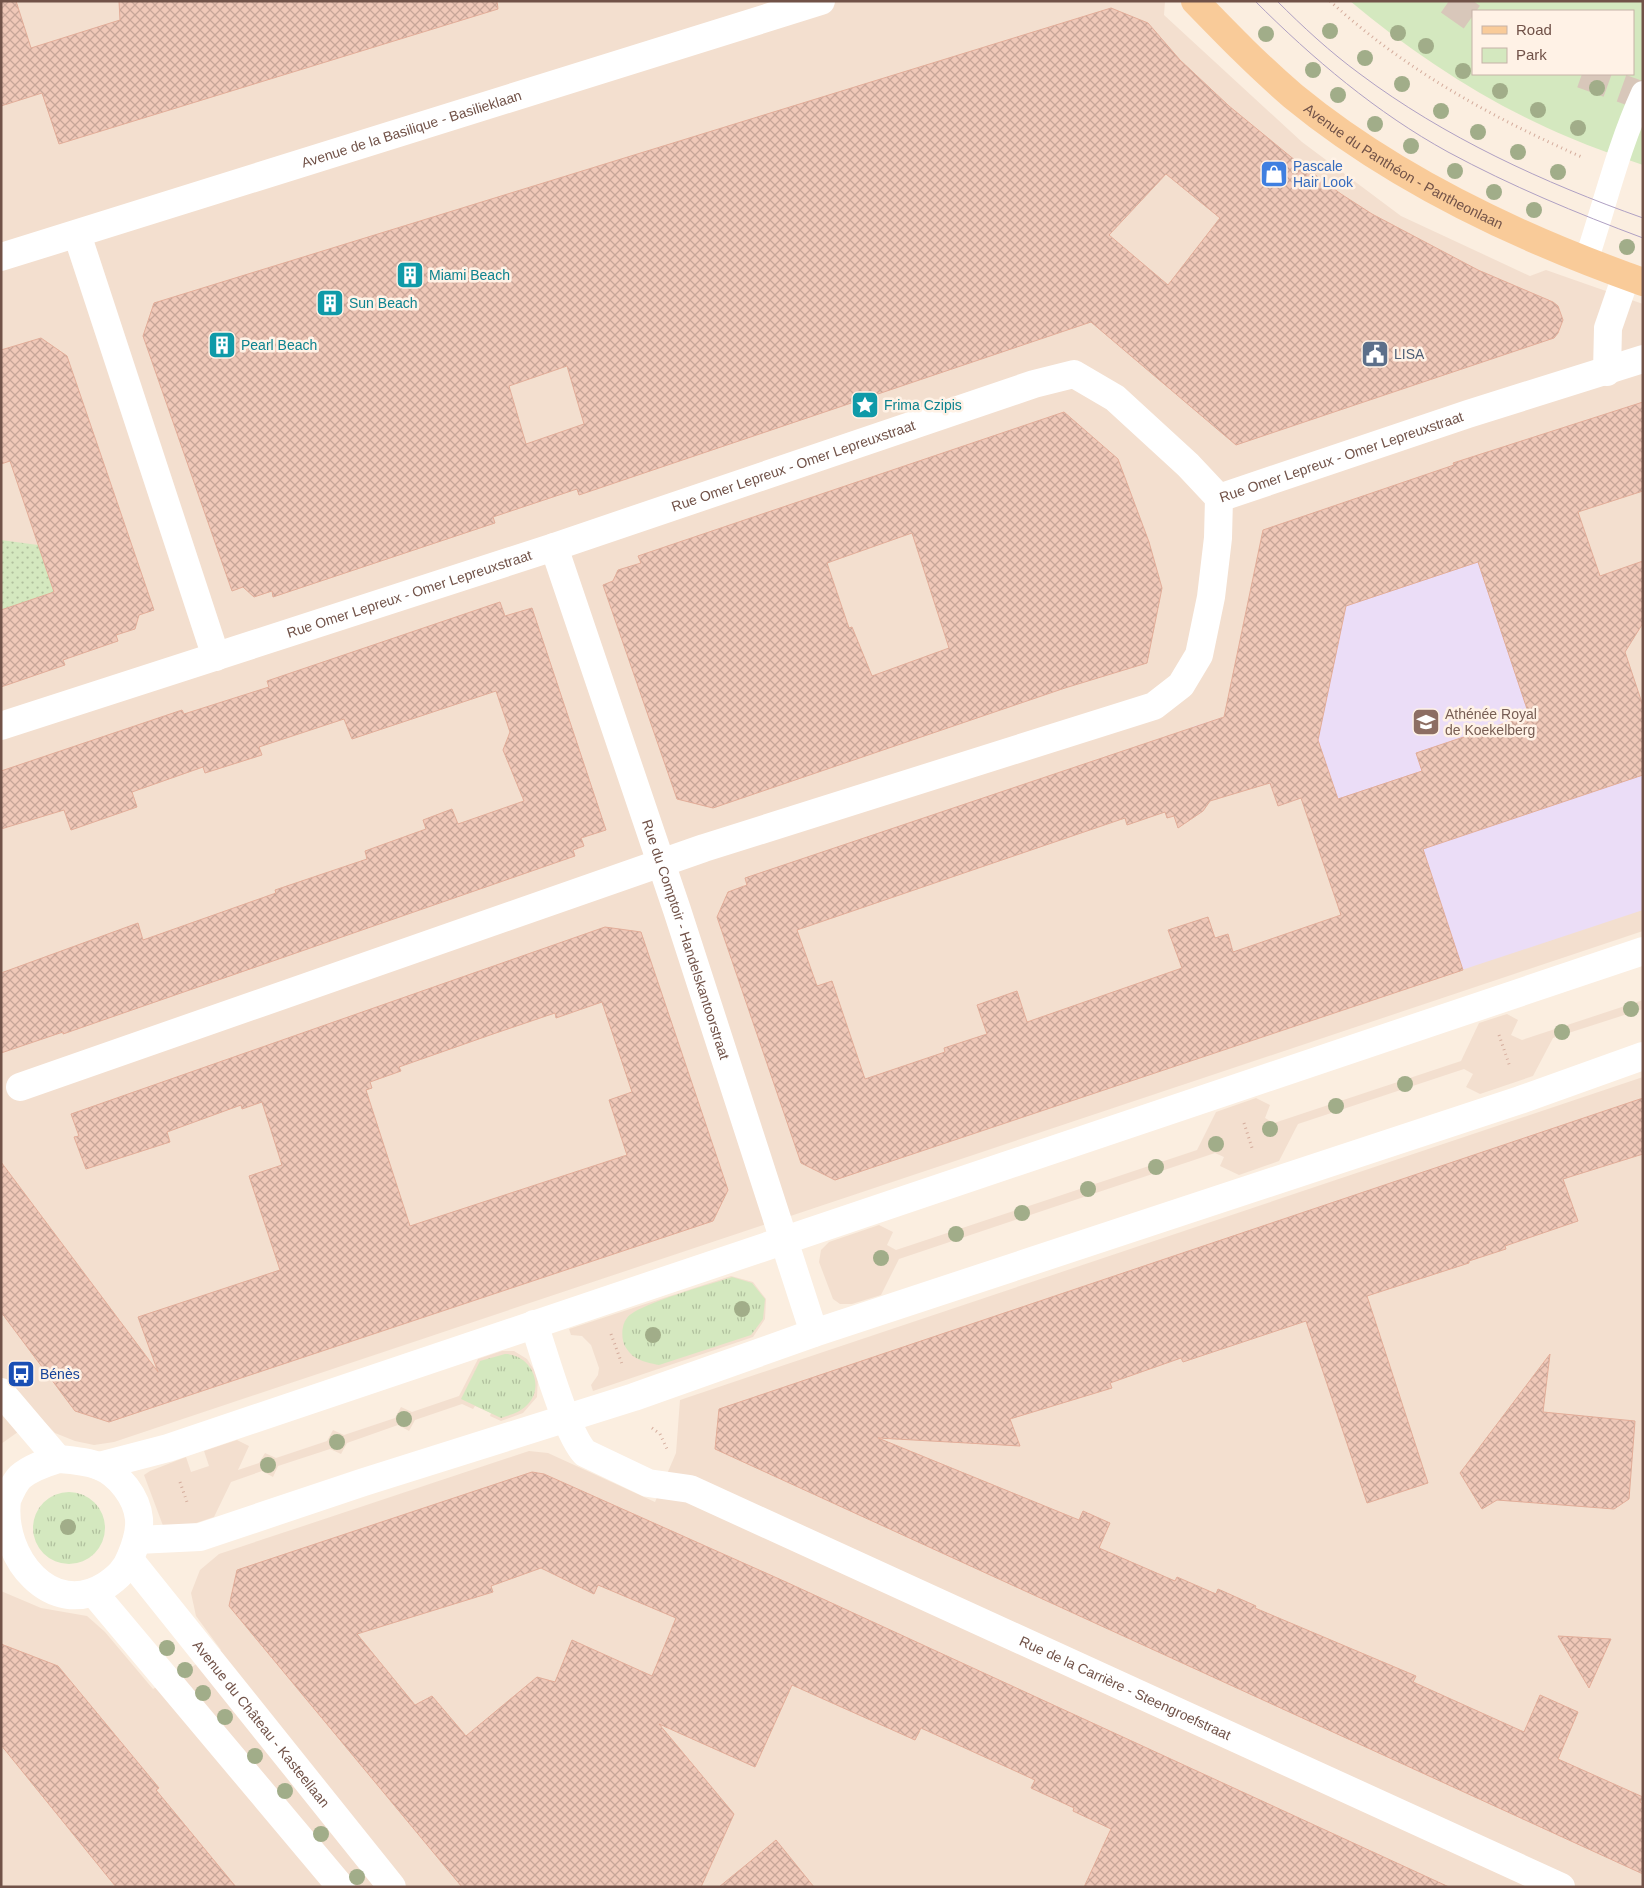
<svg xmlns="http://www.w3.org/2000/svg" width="1644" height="1888" font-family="Helvetica,sans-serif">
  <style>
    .residential { fill: #f3dfcf }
    .education { fill: #ebddf7 }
    .grass { fill: url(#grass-tufts) }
    .park { fill: #d4e8bf; fill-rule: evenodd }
    .garden { fill: url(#garden-dots) }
    .building { fill: url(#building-cross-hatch); stroke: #e2ad99; fill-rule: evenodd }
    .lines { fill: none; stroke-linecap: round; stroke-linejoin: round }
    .trunk-tunnel { stroke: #d8c7ba; stroke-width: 28; stroke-dasharray: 28 14; stroke-linecap: butt }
    .path { stroke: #d4ac9c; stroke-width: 3; stroke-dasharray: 1 4; stroke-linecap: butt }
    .service { stroke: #fff; stroke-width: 24 }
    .minor { stroke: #fff; stroke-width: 28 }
    .tertiary { stroke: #fff; stroke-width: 28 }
    .primary { stroke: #f9cb99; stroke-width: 28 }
    .tram { stroke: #afa0c3; stroke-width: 1 }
    .tree { fill: #a1ad89 }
    .labels { text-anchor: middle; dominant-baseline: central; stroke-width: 5; stroke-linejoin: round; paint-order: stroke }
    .street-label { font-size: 14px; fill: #715248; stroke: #fff2e6 }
    .shop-label { font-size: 14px; fill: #366cbe; stroke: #fff2e6; text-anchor: start }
    .culture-label { font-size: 14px; fill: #0d838f; stroke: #fff2e6; text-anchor: start }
    .service-label { font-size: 14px; fill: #4e5e75; stroke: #fff2e6; text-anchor: start }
    .education-label { font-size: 14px; fill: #785e54; stroke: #fff2e6; text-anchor: start }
    .transit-label { font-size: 14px; fill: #164399; stroke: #fff2e6; text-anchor: start }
  </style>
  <defs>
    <pattern id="grass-tufts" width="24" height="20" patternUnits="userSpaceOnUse" patternTransform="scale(1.25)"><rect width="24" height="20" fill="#d4e8bf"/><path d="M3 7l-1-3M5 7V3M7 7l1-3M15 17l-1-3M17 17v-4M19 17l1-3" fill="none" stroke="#b0bf9d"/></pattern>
    <pattern id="garden-dots" width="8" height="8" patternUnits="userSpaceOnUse" patternTransform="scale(1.25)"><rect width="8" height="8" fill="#d4e8bf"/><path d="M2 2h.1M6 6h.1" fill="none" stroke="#b0bf9d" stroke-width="1.8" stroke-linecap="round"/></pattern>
    <pattern id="building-cross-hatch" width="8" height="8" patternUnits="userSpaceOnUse" patternTransform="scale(1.25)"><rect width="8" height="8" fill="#f0c8b8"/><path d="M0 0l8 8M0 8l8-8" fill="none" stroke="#c7a598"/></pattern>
  </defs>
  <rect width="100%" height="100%" fill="#fbeee0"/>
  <path class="residential" d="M1 1H1165L1164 15 1302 142 1401 216 1530 276 1546 270 1643 304V931L114 1442 94 1445 75 1441 55 1433 39 1417 1 1444Z
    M1643 1000V1009L1553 1038 1533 1076 1480 1094 1466 1087 1473 1074 1464 1069 1298 1124 1279 1161 1239 1175 1220 1166 1224 1157 1215 1153 899 1259 881 1295 852 1304H840L833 1299 819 1262 821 1250 829 1242 879 1225 893 1232 887 1245 896 1250 1197 1150 1216 1112 1256 1098 1270 1105 1265 1118 1274 1123 1461 1061 1479 1023 1507 1014 1518 1020 1511 1035 1522 1040Z
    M1643 1077V1887H1V1591L41 1608 87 1616 105 1632 153 1689 221 1650 196 1616 191 1593 200 1570 219 1554 529 1451 548 1453 655 1502 676 1453 680 1400Z
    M731 1276 753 1282 766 1299 765 1319 753 1337 593 1391 591 1385 598 1375 599 1368 591 1345 582 1336 571 1335 569 1329Z
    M502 1351H514L527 1359 538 1376 537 1397 523 1413 501 1421 490 1416 491 1413 475 1406 473 1409 462 1404 415 1420 409 1431 398 1425 347 1443 341 1454 330 1449 278 1466 273 1477 262 1471 231 1482 214 1517 172 1531H165L144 1475 150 1471 186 1457 191 1472 209 1466 204 1451 237 1440 249 1446 238 1470 259 1463 265 1453 276 1458 327 1441 333 1430 344 1435 395 1418 401 1407 412 1412 459 1396 478 1359Z"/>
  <path class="education" d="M1454 465 1630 704 1643 705V910L1371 1000 1301 798 1278 806 1264 767 1211 784 1192 727 1224 717Z"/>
  <path class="grass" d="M732 1277 752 1283 765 1299 763 1319 751 1335 659 1365C643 1362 631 1359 624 1344 621 1336 622 1324 627 1318 637 1304 712 1284 732 1277Z
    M505 1354C532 1354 546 1388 526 1406 519 1413 509 1415 501 1418L461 1399 480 1361Z
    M33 1528a36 36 0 1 1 72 0a36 36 0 1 1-72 0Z"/>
  <path class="park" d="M1350 1H1643V165C1618 156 1593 148 1568 137 1489 104 1416 56 1350 1ZM1473 11H1633V74H1473Z"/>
  <path class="garden" d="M1 540 38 545 56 599 1 610Z"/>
  <path class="building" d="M1 1H16L31 48 120 20 119 1H497L498 9 59 144 42 93 1 106Z
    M1111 8 1148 23 1180 60 1229 106 1291 157 1341 194 1372 214 1478 270 1553 302 1558 306 1563 320 1558 333 1554 338 1236 445 1091 322 579 495 577 489 493 517 495 523 273 597 272 591 254 597 243 587 232 591 143 336 154 303ZM1166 174 1220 218 1168 285 1109 235ZM567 366 584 424 526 444 509 386Z
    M41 338 67 356 154 610 139 615 135 629 116 635 118 641 63 660 65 665 1 687V610L54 592 10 461 1 464V350Z
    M1643 402V491L1578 512 1600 576 1643 561V623L1625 652 1643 706V775L1423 849 1463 970 835 1180 801 1163 717 917 728 892 747 885 745 878 1224 717 1263 530 1454 465 1453 463ZM1478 562 1529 715 1416 753 1422 771 1338 799 1318 740 1346 606ZM1270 783 1278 806 1301 798 1341 915 1233 952 1228 934 1215 938 1208 917 1168 930 1182 968 1027 1022 1017 991 977 1005 987 1034 944 1048 945 1052 865 1079 832 981 817 986 797 930 1125 818 1127 825 1165 812 1167 818 1174 816 1178 828 1203 811 1210 801Z
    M1064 412 1118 459 1149 542 1162 588 1147 663 1065 688 713 808 677 799 603 585 613 581 618 570 641 563 638 556ZM912 533 949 648 872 676 852 627 849 628 827 563Z
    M500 602 505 616 532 608 606 830 581 838 584 846 573 850 575 856 63 1034V1032L1 1053V973L138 923 143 940 276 893 275 890 367 859 365 851 426 829 423 820 452 809 458 824 524 801 503 750 510 732 496 691 352 739 344 719 259 747 262 755 205 773 203 767 132 792 137 807 71 830 64 810 1 829V771L182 710 184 714 269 687 267 681Z
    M605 927 641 932 728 1190 713 1221 109 1422 75 1411 1 1312V1162L158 1372 138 1317 280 1270 249 1176 282 1165 262 1102 242 1109 241 1105 167 1132 170 1142 86 1169 74 1137 79 1136 71 1114ZM602 1002 632 1092 609 1100 627 1155 410 1226 366 1090 372 1088 370 1082 401 1071 399 1067 493 1034 555 1013 556 1018Z
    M1643 1098V1154L1563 1179 1578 1221 1505 1246 1506 1249 1469 1261V1263L1367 1296 1428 1483 1367 1503 1306 1321 1183 1362 1181 1358 1110 1383 1112 1388 1010 1419 1020 1446 878 1438 1079 1520 1083 1511 1110 1523 1099 1548 1175 1581 1177 1577 1216 1594 1218 1589 1256 1606 1255 1608 1416 1676 1413 1682 1524 1732 1540 1695 1578 1712 1558 1759 1643 1797 1640 1802 1643 1804V1874L715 1449 719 1409Z
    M1550 1354 1543 1412 1635 1421 1629 1499 1614 1509 1497 1500 1482 1509 1460 1473Z
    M532 1472 544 1474 786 1582 1449 1887H1084L1111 1829 1073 1811 1074 1808 1031 1788 1035 1780 921 1728 915 1740 792 1685 755 1767 659 1724 734 1814 701 1887H462L229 1606 237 1570ZM541 1568 594 1594 598 1585 676 1618 652 1676 572 1640 555 1682 537 1677 466 1736 432 1696 415 1705 357 1634 493 1592 491 1586Z
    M1558 1636 1611 1639 1589 1688Z
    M1 1644 58 1666 159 1788 156 1790 236 1887H116L1 1745Z
    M776 1840 814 1887H719L752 1860Z"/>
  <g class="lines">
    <path class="trunk-tunnel" d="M1449 1 1473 18
      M1582 74 1643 96"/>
    <path class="path" d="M1330 1C1405 70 1491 117 1584 158
      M1499 1035 1510 1067
      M1244 1123 1253 1151
      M611 1334 622 1364
      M652 1428 660 1434 668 1451
      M180 1482 187 1502"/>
    <path class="service" d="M1586 261C1605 204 1618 148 1643 93"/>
    <g class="minor">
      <path d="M77 234 216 657"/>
      <path id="s1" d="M1 257 821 1"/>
      <path d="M1607 372 1608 328 1626 276"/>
      <path id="s2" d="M1219 498 1468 414 1643 359"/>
      <path id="s3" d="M554 547 677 910 814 1333"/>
      <path id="s4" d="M1 726 554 547 1034 384 1074 374 1115 398 1188 465 1219 498"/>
      <path d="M20 1087 704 848 1154 706 1181 685 1199 655 1211 597 1218 538 1219 498"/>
      <path id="s5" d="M534 1324C544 1353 566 1433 585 1453L648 1483 690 1489 1561 1887"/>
      <path d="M99 1466 168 1448 1643 951"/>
      <path d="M137 1540 200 1537 364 1482 634 1397 814 1333 1520 1100 1643 1056"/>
    </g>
    <g class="tertiary">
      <path d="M1 1392 58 1459"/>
      <path d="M58 1459C71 1460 86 1461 99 1466 119 1474 137 1497 139 1519 140 1531 136 1544 131 1556 126 1570 117 1578 105 1586 52 1619 0 1558 7 1500 10 1493 14 1483 20 1477 30 1468 45 1463 58 1459Z"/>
      <path id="s6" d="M130 1560 392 1887"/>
      <path d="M94 1593 341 1887"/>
    </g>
    <path class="primary" id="s7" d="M1195 1C1227 34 1258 66 1293 96 1395 180 1519 238 1643 282"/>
    <path class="tram" d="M1255 1C1313 59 1377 113 1448 152 1511 186 1576 213 1643 238
      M1277 1C1303 27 1330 52 1360 74 1444 137 1544 183 1643 218"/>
  </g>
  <g class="tree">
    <circle cx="1330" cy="31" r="8"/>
    <circle cx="1398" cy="33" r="8"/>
    <circle cx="1266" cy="34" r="8"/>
    <circle cx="1426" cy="46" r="8"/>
    <circle cx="1365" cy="58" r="8"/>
    <circle cx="1313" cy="70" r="8"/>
    <circle cx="1463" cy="71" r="8"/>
    <circle cx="1402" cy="84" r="8"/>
    <circle cx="1597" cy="88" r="8"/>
    <circle cx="1500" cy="91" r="8"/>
    <circle cx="1338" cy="95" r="8"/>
    <circle cx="1538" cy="110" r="8"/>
    <circle cx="1441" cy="111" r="8"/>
    <circle cx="1375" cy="124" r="8"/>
    <circle cx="1578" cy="128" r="8"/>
    <circle cx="1478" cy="132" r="8"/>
    <circle cx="1411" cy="146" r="8"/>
    <circle cx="1518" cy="152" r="8"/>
    <circle cx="1455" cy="171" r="8"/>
    <circle cx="1558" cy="172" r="8"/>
    <circle cx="1494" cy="192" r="8"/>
    <circle cx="1534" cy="210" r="8"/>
    <circle cx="1627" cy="247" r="8"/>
    <circle cx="1631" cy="1009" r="8"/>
    <circle cx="1562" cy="1032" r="8"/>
    <circle cx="1405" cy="1084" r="8"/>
    <circle cx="1336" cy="1106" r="8"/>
    <circle cx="1270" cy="1129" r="8"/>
    <circle cx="1216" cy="1144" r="8"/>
    <circle cx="1156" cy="1167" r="8"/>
    <circle cx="1088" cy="1189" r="8"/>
    <circle cx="1022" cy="1213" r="8"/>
    <circle cx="956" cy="1234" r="8"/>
    <circle cx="881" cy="1258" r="8"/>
    <circle cx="742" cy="1309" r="8"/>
    <circle cx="653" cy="1335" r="8"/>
    <circle cx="404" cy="1419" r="8"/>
    <circle cx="337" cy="1442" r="8"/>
    <circle cx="268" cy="1465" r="8"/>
    <circle cx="68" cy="1527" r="8"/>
    <circle cx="167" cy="1648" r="8"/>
    <circle cx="185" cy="1670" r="8"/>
    <circle cx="203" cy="1693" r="8"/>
    <circle cx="225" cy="1717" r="8"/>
    <circle cx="255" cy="1756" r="8"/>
    <circle cx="285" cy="1791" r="8"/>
    <circle cx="321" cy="1834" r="8"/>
    <circle cx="357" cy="1877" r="8"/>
  </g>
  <defs>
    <g id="shop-square" transform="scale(1.4375)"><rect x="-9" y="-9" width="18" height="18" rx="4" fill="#3f7fe0" stroke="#fff2e6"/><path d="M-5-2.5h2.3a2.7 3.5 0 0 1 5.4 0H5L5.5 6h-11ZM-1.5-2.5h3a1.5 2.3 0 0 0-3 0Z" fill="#fff"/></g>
    <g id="building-square" transform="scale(1.4375)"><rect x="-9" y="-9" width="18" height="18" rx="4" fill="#0f9aa8" stroke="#fff2e6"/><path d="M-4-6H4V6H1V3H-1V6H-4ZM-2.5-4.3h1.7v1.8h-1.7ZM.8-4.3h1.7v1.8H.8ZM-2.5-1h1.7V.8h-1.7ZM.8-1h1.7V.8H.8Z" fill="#fff"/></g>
    <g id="civic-square" transform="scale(1.4375)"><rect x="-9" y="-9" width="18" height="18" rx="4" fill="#5c6f8a" stroke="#fff2e6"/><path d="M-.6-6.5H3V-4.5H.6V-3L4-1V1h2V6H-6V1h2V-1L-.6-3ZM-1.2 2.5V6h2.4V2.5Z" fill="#fff"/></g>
    <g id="sight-square" transform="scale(1.4375)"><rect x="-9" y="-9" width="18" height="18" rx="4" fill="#0f9aa8" stroke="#fff2e6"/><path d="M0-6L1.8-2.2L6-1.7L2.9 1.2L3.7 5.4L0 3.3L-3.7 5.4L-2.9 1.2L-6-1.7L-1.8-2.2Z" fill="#fff"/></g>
    <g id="school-square" transform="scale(1.4375)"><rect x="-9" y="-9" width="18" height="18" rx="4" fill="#8d6e63" stroke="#fff2e6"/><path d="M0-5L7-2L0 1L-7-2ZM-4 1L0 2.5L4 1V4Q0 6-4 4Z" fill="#fff"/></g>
    <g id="bus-square" transform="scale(1.4375)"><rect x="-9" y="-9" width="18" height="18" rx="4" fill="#1a4fb4" stroke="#fff2e6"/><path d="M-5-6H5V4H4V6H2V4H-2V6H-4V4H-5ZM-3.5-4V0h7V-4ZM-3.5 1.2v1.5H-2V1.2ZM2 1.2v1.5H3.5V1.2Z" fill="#fff"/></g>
  </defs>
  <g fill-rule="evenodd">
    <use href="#shop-square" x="1274" y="174"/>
    <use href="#building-square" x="410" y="275"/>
    <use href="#building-square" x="330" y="303"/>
    <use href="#building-square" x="222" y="345"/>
    <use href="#civic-square" x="1375" y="354"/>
    <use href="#sight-square" x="865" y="405"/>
    <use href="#school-square" x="1426" y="722"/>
    <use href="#bus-square" x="21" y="1374"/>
  </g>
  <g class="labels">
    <g class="street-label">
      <text stroke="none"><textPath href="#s1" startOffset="430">Avenue de la Basilique - Basilieklaan</textPath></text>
      <text stroke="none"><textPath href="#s7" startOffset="268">Avenue du Panthéon - Pantheonlaan</textPath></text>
      <text stroke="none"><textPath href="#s2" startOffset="129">Rue Omer Lepreux - Omer Lepreuxstraat</textPath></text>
      <text stroke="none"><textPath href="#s4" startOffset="834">Rue Omer Lepreux - Omer Lepreuxstraat</textPath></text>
      <text stroke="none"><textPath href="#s4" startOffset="429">Rue Omer Lepreux - Omer Lepreuxstraat</textPath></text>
      <text stroke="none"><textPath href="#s3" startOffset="414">Rue du Comptoir - Handelskantoorstraat</textPath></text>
      <text stroke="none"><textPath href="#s5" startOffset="730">Rue de la Carrière - Steengroefstraat</textPath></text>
      <text stroke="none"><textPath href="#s6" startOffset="210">Avenue du Château - Kasteellaan</textPath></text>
    </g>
    <g class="shop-label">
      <text x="1293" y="166">Pascale<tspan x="1293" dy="16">Hair Look</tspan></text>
    </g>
    <g class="culture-label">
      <text x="429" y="275">Miami Beach</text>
      <text x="349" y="303">Sun Beach</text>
      <text x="241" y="345">Pearl Beach</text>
      <text x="884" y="405">Frima Czipis</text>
    </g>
    <g class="service-label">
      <text x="1394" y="354">LISA</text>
    </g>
    <g class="education-label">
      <text x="1445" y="714">Athénée Royal<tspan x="1445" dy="16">de Koekelberg</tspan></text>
    </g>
    <g class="transit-label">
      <text x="40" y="1374">Bénès</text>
    </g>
  </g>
  <rect width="1644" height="1888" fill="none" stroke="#715248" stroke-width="5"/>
  <rect x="1472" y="10" width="162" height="65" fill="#fff2e6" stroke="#c6b2a7"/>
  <rect x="1482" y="26" width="25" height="8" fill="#f9cb99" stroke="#c6b2a7"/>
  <text x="1516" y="35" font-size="15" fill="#715248">Road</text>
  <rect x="1482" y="48" width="25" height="15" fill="#d4e8bf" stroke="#c6b2a7"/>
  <text x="1516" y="60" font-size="15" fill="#715248">Park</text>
</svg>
